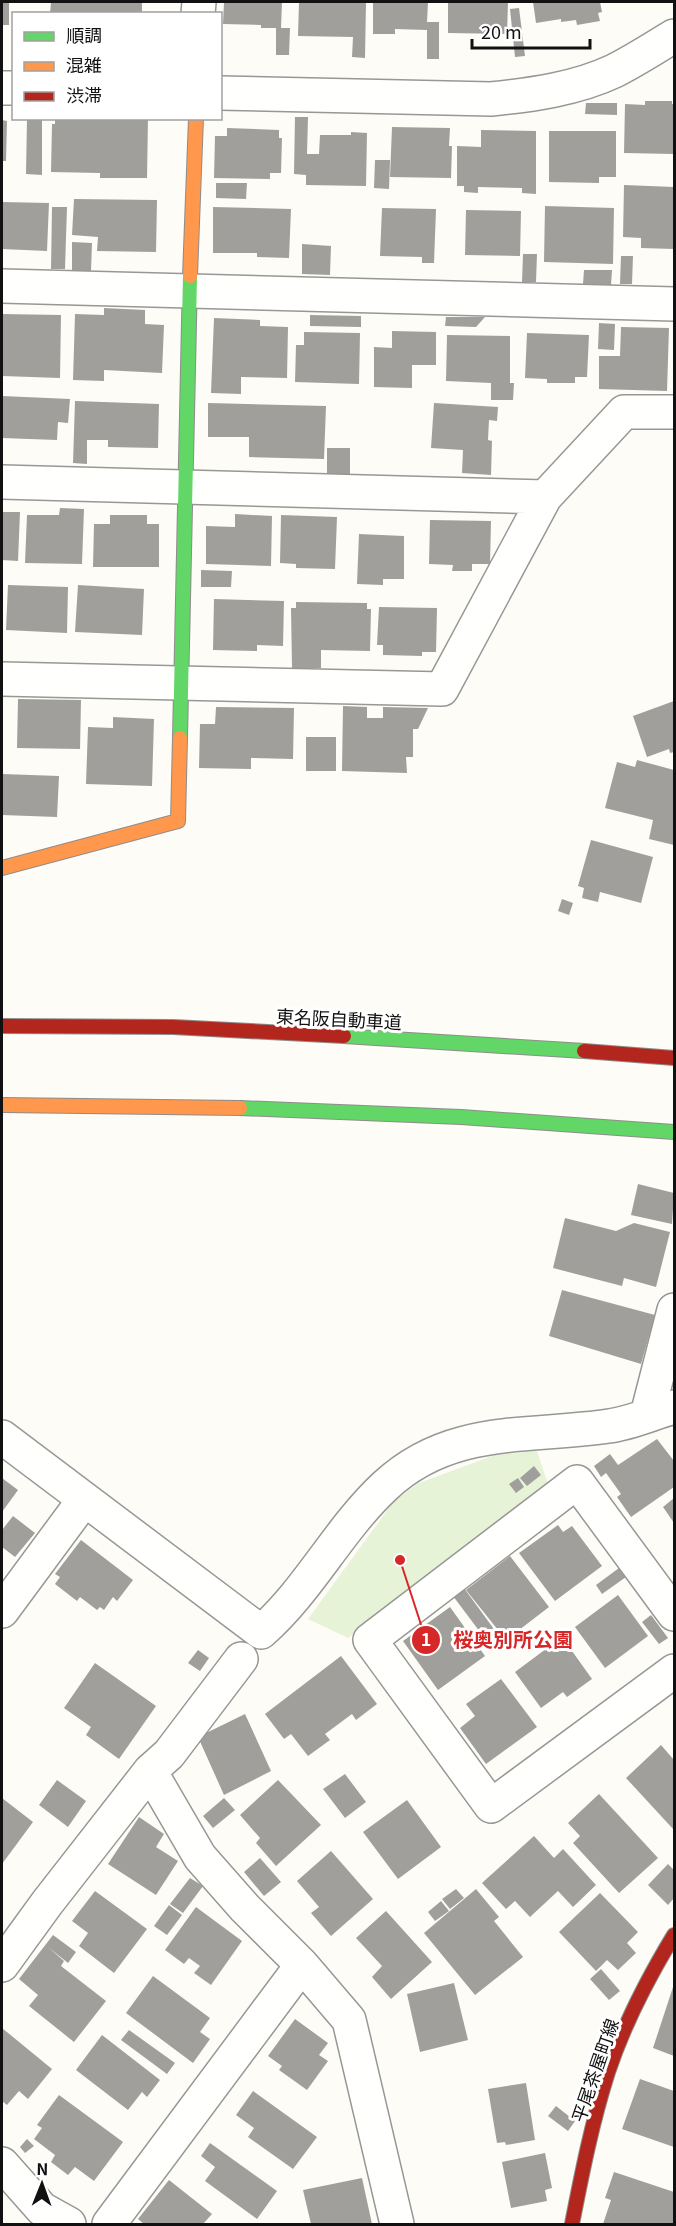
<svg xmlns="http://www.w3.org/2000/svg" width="676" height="2226" font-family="Georgia,'Noto Sans JP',serif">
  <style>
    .green { fill: #e7f3d7 }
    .building { fill: #a19f9c }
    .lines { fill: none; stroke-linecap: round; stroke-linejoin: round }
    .street-casing { stroke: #979795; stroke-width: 36 }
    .fast-casing { stroke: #8e8d8b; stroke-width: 16 }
    .slow-casing { stroke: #8e8d8b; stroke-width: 16 }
    .jam-casing { stroke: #8e8d8b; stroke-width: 16 }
    .street { stroke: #fffffe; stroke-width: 33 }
    .fast { stroke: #63d668; stroke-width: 14 }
    .slow { stroke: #ff974d; stroke-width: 14 }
    .jam { stroke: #b3261e; stroke-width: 14 }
    .labels { text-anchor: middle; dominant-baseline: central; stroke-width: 6; stroke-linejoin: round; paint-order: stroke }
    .street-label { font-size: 18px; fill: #111; stroke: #fff }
    .leader { fill: none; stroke: #d62828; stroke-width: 2 }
    .callout-dot { fill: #d62828; stroke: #fff; stroke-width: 2 }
    .mark-label { font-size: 18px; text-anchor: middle; font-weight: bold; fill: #fff }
    .callout-label { font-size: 20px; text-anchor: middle; font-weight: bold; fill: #d62828; stroke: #fff; stroke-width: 6; stroke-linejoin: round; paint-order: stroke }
  </style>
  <rect width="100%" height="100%" fill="#fdfcf7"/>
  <path class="green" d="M537 1451 548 1484 348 1638 308 1619 394 1501 419 1483 495 1455Z"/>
  <path class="building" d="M2 2H9V25H2Z
    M51 2H142V14H50Z
    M224 2H282L281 28H290L289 55H276V28H261V25L223 24Z
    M299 2H366L365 58 352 57 353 37 298 36Z
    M373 2H428L427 22H439V59H427V30L395 29V34H373Z
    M448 2H508L507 34 448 33Z
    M533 2H600L602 12 598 13 600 21 577 25 576 20 561 22V19L536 23Z
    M519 8 525 56 515 57 510 9Z
    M645 101H672V104H674V154L624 153 625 104 645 105Z
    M586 103H617V115L585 114Z
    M295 117H308L307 154H319L320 135H351V132L367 133 366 186 306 185V175L294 174Z
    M27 118H42V175L26 174Z
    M55 118H148L147 178H100V173L51 172 52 124H55Z
    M2 120 7 121 6 161H2Z
    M392 127 450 128 449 146H452L451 178 390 177Z
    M227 128 279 130V138H282L281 173H270V179L214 178 215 136H227Z
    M481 130 536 131V194L522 193V188L478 187V193L464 192V186H457V146L481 147Z
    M549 131H616V177H599V183L549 182Z
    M375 160H390L389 189 374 188Z
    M216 183H247L246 199 216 198Z
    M624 185 674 187V249L641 248V238L623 237Z
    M74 199 157 200 156 252 97 251 98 237 72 235Z
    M2 202 49 203 47 251 2 249Z
    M545 206 614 208 613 264 544 262Z
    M52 207H67L65 269H51Z
    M213 207 291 209 289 258 257 257V253H213Z
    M382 208 436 209 434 263H422V257L380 256Z
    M466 210 521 211 520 256 465 255Z
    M72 242 92 243 91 271H72Z
    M302 244 331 246 330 275 302 274Z
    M523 254H537L536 282H522Z
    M621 256H633L632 284H620Z
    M584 270H612L611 285 583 284Z
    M104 308 145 310V324L164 325 162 373 104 370V381L73 380 75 314 104 315Z
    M2 314 61 315 60 378 2 376Z
    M310 315 361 316V327L310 326Z
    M446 317H485L476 327 445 326Z
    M214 318 260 320V326L288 327 287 378 241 377V394L211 393Z
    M599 323 615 324 614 350 598 349Z
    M621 327 669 328 667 391 599 389V356H620Z
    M392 331 436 332V365H412V388L374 387V347L392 348Z
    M304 332 360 333 359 384 295 382 296 345H304Z
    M527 333 589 335 587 377H575V383H547V379L525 378Z
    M447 335 510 336V383H514L513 400H491V383L446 381Z
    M2 396 70 399 68 423 58 422 57 440 2 438Z
    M75 401 159 404 158 448 108 447V440H87V464L73 463Z
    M208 403 326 406 324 459 249 457V437H208Z
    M434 403 498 407 497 421 489 420 488 440 492 441 491 475 462 473 463 450 431 448Z
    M327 448H350V475L327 474Z
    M60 508 84 509 82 564 25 563 27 515H59Z
    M2 512H20L18 561 2 560Z
    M235 514 272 516 271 566 206 564V526L235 527Z
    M110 515H147V524H159V567H93L94 524H110Z
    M281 515 337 517 335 569 296 568V564L280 563Z
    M430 520 491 521 490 564H472V571H452L453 565 429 564Z
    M359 534 404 536V579H383V585L357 584Z
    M201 570 232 571 231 587H201Z
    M8 585 68 587 67 633 6 630Z
    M78 585 144 589 142 635 75 632Z
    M214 599 284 601 283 646 257 645V651L213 650Z
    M296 602 367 603V609H371L370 651 321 650V668H292L291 608H296Z
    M379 607 437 608 436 652H422V656L383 655V645H377Z
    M18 699 81 700 80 749 17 748Z
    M674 701V752L670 753 669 749 647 757 633 716Z
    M343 706 367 707V718H383V707L428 708 418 729H413V757H406L407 773 342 771Z
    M216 707 294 708 293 759 251 758V769L199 768 200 724H215Z
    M113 717 154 719 152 786 86 784 88 727 113 728Z
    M306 737H336V771H306Z
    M637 760 674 770V845L649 839 653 820 605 808 617 762 635 767Z
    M2 774 59 776 57 817 2 815Z
    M591 840 653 857 641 903 600 892 598 902 582 898 584 888 578 886Z
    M562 899 573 903 569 915 558 911Z
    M638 1184 674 1193 672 1224 631 1215Z
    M565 1218 616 1231 634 1223 670 1232 656 1287 624 1278 622 1286 553 1268Z
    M562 1290 655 1315 641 1364 549 1336Z
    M657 1439 674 1461V1487L631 1517 617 1497 621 1494 606 1473 601 1477 594 1466 610 1454 618 1465Z
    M534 1466 541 1475 527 1486 520 1478Z
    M2 1478 18 1490 2 1512Z
    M518 1478 524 1487 516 1493 509 1484Z
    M674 1498V1523L663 1507Z
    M13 1516 35 1533 15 1557 2 1547V1530Z
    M558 1525 563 1532 572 1526 602 1566 555 1601 519 1553Z
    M81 1540 133 1580 117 1601 113 1597 104 1610 100 1607 97 1610 80 1597 77 1601 55 1584 60 1577 55 1574Z
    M510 1556 549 1607 506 1640 466 1590Z
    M619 1568 626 1577 602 1594 596 1585Z
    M464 1588 499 1636 489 1644 453 1596Z
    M618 1595 648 1636 605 1668 575 1627Z
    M450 1607 485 1656 438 1690 403 1641Z
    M651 1615 668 1638 659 1644 642 1622Z
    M562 1637 592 1679 567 1697 563 1692 541 1708 515 1672Z
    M198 1650 209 1658 200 1671 188 1663Z
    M341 1656 377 1704 356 1720 352 1714 325 1734 330 1740 308 1756 291 1734 284 1739 265 1714Z
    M95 1663 156 1706 119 1759 86 1735 91 1727 64 1708Z
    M501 1679 537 1727 486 1764 460 1728 475 1716 466 1704Z
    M245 1714 271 1771 224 1795 198 1737Z
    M661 1745 674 1760V1830L626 1778Z
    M345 1774 366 1802 345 1818 323 1789Z
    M57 1780 86 1801 68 1827 39 1805Z
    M278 1780 321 1825 276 1866 256 1843 260 1838 240 1815Z
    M599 1794 658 1858 619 1893 573 1843 580 1836 568 1823Z
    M2 1798 33 1822 2 1864Z
    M224 1798 235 1810 213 1828 203 1816Z
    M407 1800 441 1847 398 1879 363 1832Z
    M139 1817 164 1834 156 1847 178 1861 156 1895 108 1864Z
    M534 1836 554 1858 563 1849 596 1885 573 1907 558 1891 530 1917 515 1901 506 1909 482 1883Z
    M331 1851 373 1899 331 1936 311 1913 319 1907 297 1881Z
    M260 1858 281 1882 264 1896 244 1872Z
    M668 1864 674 1870V1898L668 1905 648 1885Z
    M190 1878 203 1886 183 1913 170 1904Z
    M456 1889 464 1898 450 1909 442 1899Z
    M476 1889 499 1917 494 1921 523 1957 475 1995 424 1933Z
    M95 1891 147 1929 114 1973 79 1946 88 1933 72 1921Z
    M600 1893 638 1932 627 1943 636 1953 618 1970 607 1960 596 1971 559 1932Z
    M441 1901 449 1911 435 1921 428 1912Z
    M169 1905 182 1915 167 1935 154 1926Z
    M196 1907 242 1941 211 1985 194 1973 200 1966 189 1958 184 1964 165 1950Z
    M386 1911 432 1962 391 1999 372 1977 382 1966 356 1938Z
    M53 1935 76 1952 68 1963 48 1947 64 1961 61 1966 106 2001 74 2042 29 2006 38 1995 19 1979Z
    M601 1969 620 1991 609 2000 590 1979Z
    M153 1976 210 2018 200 2032 210 2039 193 2063 126 2013Z
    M454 1983 468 2040 420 2052 407 1994Z
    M674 1984V2056L653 2048Z
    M295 2019 328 2043 319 2055 328 2061 307 2090 279 2070 282 2066 268 2056Z
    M2 2028 52 2069 28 2099 19 2091 7 2105 2 2101Z
    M129 2030 175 2063 167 2074 121 2040Z
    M102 2035 160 2080 147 2097 142 2092 128 2110 76 2070Z
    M640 2079 674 2091V2147L622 2129Z
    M526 2083 535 2140 506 2145 505 2142 497 2143 488 2089Z
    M253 2091 317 2137 293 2169 248 2137 254 2128 236 2115Z
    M59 2095 123 2142 94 2181 75 2167 68 2175 51 2162 55 2155 34 2139 42 2128 37 2125Z
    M556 2106 575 2121 568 2131 548 2116Z
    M27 2139 34 2146 25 2153 20 2147Z
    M210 2143 277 2191 257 2219 205 2181 215 2167 201 2156Z
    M545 2153 552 2188 545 2190 547 2201 511 2208 502 2162Z
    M614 2172 674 2192V2224H603L611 2200 605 2198Z
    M362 2178 372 2224H311L303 2190Z
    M169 2180 212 2214 203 2224H144L138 2219Z"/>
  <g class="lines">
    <g class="street-casing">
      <path id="street" d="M198 14 199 2
        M2 88H14
        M220 93 491 99C531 95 576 89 614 71 634 61 654 48 674 36
        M2 286 674 304
        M2 482 545 497
        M2 679 442 689 545 497 624 412H674
        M647 1415 674 1310
        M2 1437 261 1632C309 1590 338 1530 385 1486 450 1425 528 1438 609 1426 631 1423 653 1413 674 1407
        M2 1611 84 1500
        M674 1614 577 1482 370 1640 491 1806 674 1671
        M150 1771 169 1754 241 1659
        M2 1965 47 1903 150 1771 200 1857 245 1908 302 1965 109 2224
        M302 1965 349 2020 397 2224
        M2 2164 42 2209 69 2224"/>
    </g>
    <g class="fast-casing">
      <path id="fast" d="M180 738 190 276
        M344 1036 584 1051
        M240 1108 461 1117 674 1132"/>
    </g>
    <g class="slow-casing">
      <path id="slow" d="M190 276 196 118
        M2 868 178 821 180 738
        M2 1105 240 1108"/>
    </g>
    <g class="jam-casing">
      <path id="jam" d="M2 1026 173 1027 344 1036
        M584 1051 674 1058
        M572 2224C582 2173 592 2122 608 2072 624 2024 648 1978 674 1935"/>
    </g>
    <use href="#street" class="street"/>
    <use href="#fast" class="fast"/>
    <use href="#slow" class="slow"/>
    <use href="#jam" class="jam"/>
  </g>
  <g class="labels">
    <g class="street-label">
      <text transform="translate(339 1018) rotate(3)">東名阪自動車道</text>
      <text transform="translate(594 2070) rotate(-71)">平尾茶屋町線</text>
    </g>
  </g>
  <path class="leader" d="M400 1560L426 1640"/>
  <g class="callout-dot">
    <circle cx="400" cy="1560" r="6"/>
    <circle cx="426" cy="1640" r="15"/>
  </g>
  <g class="mark-label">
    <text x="426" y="1646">1</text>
  </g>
  <g class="callout-label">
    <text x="513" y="1647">桜奥別所公園</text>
  </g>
  <rect width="676" height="2226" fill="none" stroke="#111111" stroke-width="6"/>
  <rect x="12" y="12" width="210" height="108" fill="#ffffff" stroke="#a0a0a0" stroke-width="1.5"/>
  <rect x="24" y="32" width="30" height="9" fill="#63d668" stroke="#a0a0a0" stroke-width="1.5"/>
  <text x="66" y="42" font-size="18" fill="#111111">順調</text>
  <rect x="24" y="62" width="30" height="9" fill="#ff974d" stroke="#a0a0a0" stroke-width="1.5"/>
  <text x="66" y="72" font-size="18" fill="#111111">混雑</text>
  <rect x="24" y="92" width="30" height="9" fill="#b3261e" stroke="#a0a0a0" stroke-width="1.5"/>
  <text x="66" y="102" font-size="18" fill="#111111">渋滞</text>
  <g transform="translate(42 2184) rotate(1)" stroke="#ffffff" stroke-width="4.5" paint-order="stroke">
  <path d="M0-4.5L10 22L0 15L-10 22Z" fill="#111111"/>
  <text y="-9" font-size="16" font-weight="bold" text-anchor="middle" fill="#111111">N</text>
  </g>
  <path d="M472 39v9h118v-9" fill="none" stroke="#111111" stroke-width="3"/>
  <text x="481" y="39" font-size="18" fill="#111111" stroke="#ffffff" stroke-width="4.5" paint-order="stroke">20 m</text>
</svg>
